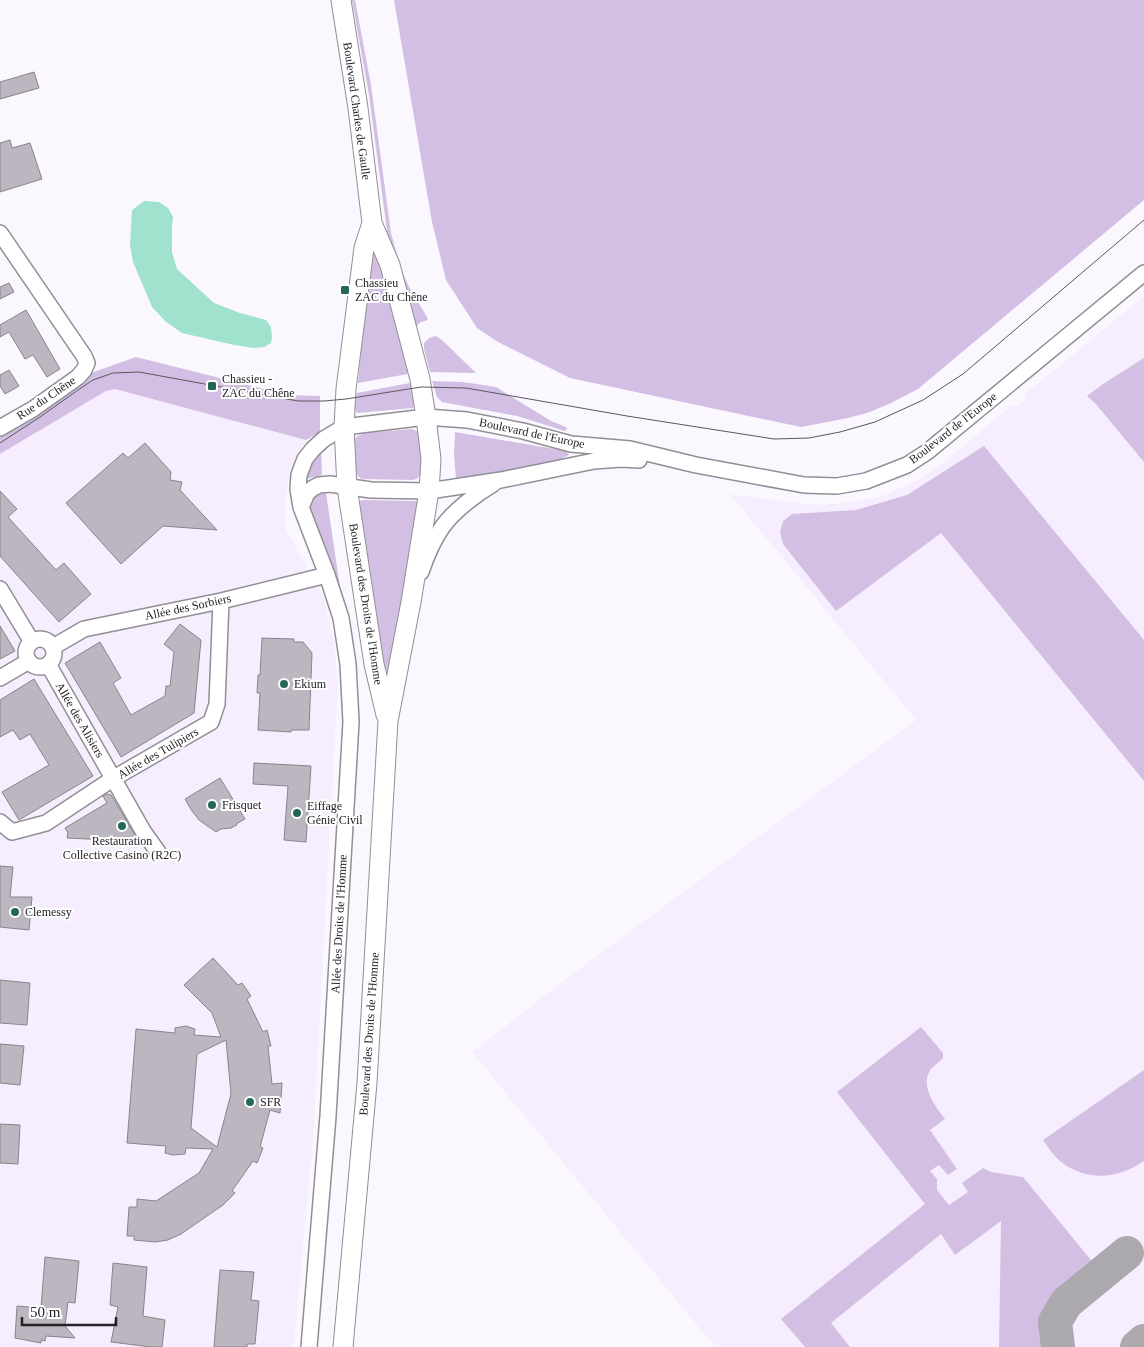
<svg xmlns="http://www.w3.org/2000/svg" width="1144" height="1347" font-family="'Times New Roman',serif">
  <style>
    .built { fill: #f6eefe }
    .green { fill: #d2bfe3 }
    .water { fill: #a0e2ce }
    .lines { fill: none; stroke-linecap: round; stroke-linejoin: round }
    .taxiway { stroke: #aba8ae; stroke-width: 34 }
    .building { fill: #bbb6bf; stroke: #88848c; fill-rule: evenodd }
    .minor-casing { stroke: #928e96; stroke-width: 18 }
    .major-casing { stroke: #928e96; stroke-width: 21 }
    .minor { stroke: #fff; stroke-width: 15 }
    .major { stroke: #fff; stroke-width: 19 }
    .tram { stroke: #5b585d; stroke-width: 1 }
    .poi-dot { fill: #256756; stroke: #fff; stroke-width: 2 }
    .labels { text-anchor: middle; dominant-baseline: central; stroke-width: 4; stroke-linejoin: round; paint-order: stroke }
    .street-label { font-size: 12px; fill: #242226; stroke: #fff }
    .poi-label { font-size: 12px; fill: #242226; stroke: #fff; text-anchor: start }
  </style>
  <rect width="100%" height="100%" fill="#fbf7ff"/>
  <path class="built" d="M1144 296V1347H715L472 1052 566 979 916 720 730 494 788 502 819 505 853 502 885 495 916 481 942 464 1012 405 1018 406 1024 401 1025 394Z
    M115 389 306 440 290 472 285 499 286 530 323 595 334 642 338 683 313 1139 294 1347H0V454L106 391Z"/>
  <path class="green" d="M352 0H355L371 85 391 233 401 269 409 287 427 317 428 320 421 322 415 327 404 303 387 231 369 95Z
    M394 0H1144V200L918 389 889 404 867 413 848 418 801 427 570 378 498 342 477 328 446 280 432 222Z
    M376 244 408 374 358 383 371 246Z
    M436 336 442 340 476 373 430 372 424 349V343L429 338Z
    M136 357 288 395 320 396V432L306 440 115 389 106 391 0 454V435L91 373Z
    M1144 358V462L1095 403 1087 396 1103 384Z
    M432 381 463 382 496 387 551 421 566 427 567 429 565 431 517 416 442 402 437 397Z
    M410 383 415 404 413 408 357 413C353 408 356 400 357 393Z
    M412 429C418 431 420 433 421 439V473L417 479 412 480 362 479C359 477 358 477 356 473 353 467 353 444 356 437L364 433Z
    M455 432 566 451 569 455 555 462 456 479 454 455Z
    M984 446 1144 640V781L941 533 836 611 783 544 780 532 783 521 792 514 856 510 907 495Z
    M321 449 322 475 306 479 303 478 304 471Z
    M320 493H326L341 594 310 508 312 498 316 494Z
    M363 500 415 501 418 502 389 671H387L385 669 359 504 360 501Z
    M921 1027 943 1053V1058C939 1062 935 1065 931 1069 919 1085 935 1106 945 1119L930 1130 957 1169 948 1175 939 1165 930 1171 937 1179V1190L949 1205 968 1192 962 1183 983 1168 991 1172 1023 1177 1095 1265 1045 1308 1048 1347H999L1001 1221 955 1255 941 1234 831 1323 850 1347H805L781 1319 925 1204 837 1092Z
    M1144 1070V1161C1119 1179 1085 1182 1060 1161 1053 1155 1048 1147 1043 1140Z"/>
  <path class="water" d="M144 201 159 202 168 208 173 217 172 227V252L177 269 214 303 240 313 266 320 271 327 272 337 271 343 264 347 254 348 234 345 182 333 165 321 152 307 133 262 130 245 132 210Z"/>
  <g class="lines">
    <path class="taxiway" d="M1058 1347 1055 1322 1066 1303 1127 1253
      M1137 1347 1144 1341"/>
  </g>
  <path class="building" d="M34 72 39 88 0 99V82Z
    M10 140 12 148 30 143 42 179 0 192V143Z
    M9 283 14 292 0 299V287Z
    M26 310 60 369 47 377 33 355 25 359 9 332 0 337V325Z
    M9 370 19 386 5 394 0 386V375Z
    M145 443 171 472 170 480 182 482 180 490 217 530 163 526 121 564 66 503 123 453 128 458Z
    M0 491 17 509 8 517 56 570 64 563 91 594 59 622 0 556Z
    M180 624 201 640 194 713 121 757 65 663 100 642 121 678 113 683 131 715 165 696 166 686H170L174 652 164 644Z
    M0 626 15 651 0 659Z
    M262 638 294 639V642H303L312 653 309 730H291V732L258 730 260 693H257L258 675H260Z
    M34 679 93 776 19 820 2 792 49 765 30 734 20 740 13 730 0 737V700Z
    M254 763 311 766 306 842 284 840 288 786 253 784Z
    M220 778 245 819 236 824 237 825 231 828 221 829 216 832 199 820 192 811 185 799Z
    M107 794 111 795 140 843 129 841 67 838 68 833 65 828 107 803 103 796Z
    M0 866 13 867 10 897H32L29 930 0 927Z
    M213 958 238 985 242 983 251 996 247 999 263 1032 267 1030 271 1046H268L272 1084 282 1083 280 1113 270 1110 260 1147 263 1148 257 1163 253 1161 232 1191 235 1193 223 1205 181 1234 168 1240 155 1242 134 1240V1236H127L129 1207H137V1199L156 1201 199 1173 213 1149 186 1148 185 1154 173 1155 165 1153 166 1146 127 1143 136 1029 175 1033V1028L186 1026 195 1029 194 1035 221 1037 212 1013 184 985ZM226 1040 231 1094 217 1147 191 1128 197 1054Z
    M0 980 30 983 27 1025 0 1023Z
    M0 1044 24 1046 20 1085 0 1083Z
    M0 1124 20 1125 18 1164 0 1163Z
    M45 1257 79 1261 75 1303 68 1302 65 1326 75 1338 46 1336 45 1341 41 1340V1343L15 1338 17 1306 41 1308Z
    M113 1263 147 1267 143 1316 165 1320 162 1347H151L111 1342 118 1307 110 1305Z
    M220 1270 254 1272 251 1300 259 1301 255 1344H247V1347H214Z"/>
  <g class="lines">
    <g class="minor-casing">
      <path id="minor" d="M0 233 84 356 87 363 84 370 78 377 33 409 0 428
        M301 507 307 493 313 488 319 485 330 484 371 490 429 491 501 480 594 461 621 459 639 460
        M421 572C426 557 433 540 443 526 455 510 476 494 493 484
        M0 589 32 642
        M26 653a14 14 0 1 1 28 0a14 14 0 1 1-28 0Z
        M53 647 84 629 221 601 327 575
        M48 664 143 831 158 852
        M0 678 29 661
        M0 822 12 832 46 823 114 778 211 722 217 704 221 601
        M309 1347 328 1116 351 722 348 664 341 618 327 575 301 507 298 489 299 475 305 459 313 449 324 439 344 427 426 417 467 420 523 431 571 444 630 449 696 465 804 485 837 486 866 481 907 465 927 452 1144 273"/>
    </g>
    <g class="major-casing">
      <path id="major" d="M341 0 358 108 372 223 390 265 420 379 426 417 431 459 429 491 411 602 388 721 367 1083 343 1347
        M372 223 364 248 346 389 344 427 347 487 374 664 386 715"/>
    </g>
    <use href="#minor" class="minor"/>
    <use href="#major" class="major"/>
    <path class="tram" d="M0 443 40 417 78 390 93 380 113 373 139 372 298 401H324L346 399 421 387 466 388 627 416 774 439 809 438 840 432 875 422 923 400 963 374 1144 220"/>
  </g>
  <g class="poi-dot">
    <rect x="340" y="285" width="10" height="10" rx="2.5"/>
    <rect x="207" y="381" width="10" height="10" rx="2.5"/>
    <circle cx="284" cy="684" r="5"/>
    <circle cx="212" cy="805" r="5"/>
    <circle cx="297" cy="813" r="5"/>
    <circle cx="122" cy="826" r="5"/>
    <circle cx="15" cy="912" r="5"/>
    <circle cx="250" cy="1102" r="5"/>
  </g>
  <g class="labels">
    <g class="street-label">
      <text transform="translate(357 111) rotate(82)">Boulevard Charles de Gaulle</text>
      <text transform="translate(46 398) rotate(-34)">Rue du Chêne</text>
      <text transform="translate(953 428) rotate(-38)">Boulevard de l'Europe</text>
      <text transform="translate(532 433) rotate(12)">Boulevard de l'Europe</text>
      <text transform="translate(366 604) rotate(81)">Boulevard des Droits de l'Homme</text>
      <text transform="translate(188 607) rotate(-12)">Allée des Sorbiers</text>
      <text transform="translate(80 720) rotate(60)">Allée des Alisiers</text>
      <text transform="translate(158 753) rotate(-30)">Allée des Tulipiers</text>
      <text transform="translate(339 924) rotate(-87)">Allée des Droits de l'Homme</text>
      <text transform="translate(369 1034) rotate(-86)">Boulevard des Droits de l'Homme</text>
    </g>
    <g class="poi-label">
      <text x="355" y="283">Chassieu<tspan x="355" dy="14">ZAC du Chêne</tspan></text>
      <text x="222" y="379">Chassieu -<tspan x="222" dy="14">ZAC du Chêne</tspan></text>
      <text x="294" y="684">Ekium</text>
      <text x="222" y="805">Frisquet</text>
      <text x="307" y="806">Eiffage<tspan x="307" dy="14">Génie Civil</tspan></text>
      <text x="122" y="841" text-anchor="middle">Restauration<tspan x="122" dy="14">Collective Casino (R2C)</tspan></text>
      <text x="25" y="912">Clemessy</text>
      <text x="260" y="1102">SFR</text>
    </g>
  </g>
  <path d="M22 1317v8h94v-8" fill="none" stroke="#242226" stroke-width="2.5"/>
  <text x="30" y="1317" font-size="15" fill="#242226" stroke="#ffffff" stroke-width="4" paint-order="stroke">50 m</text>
</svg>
